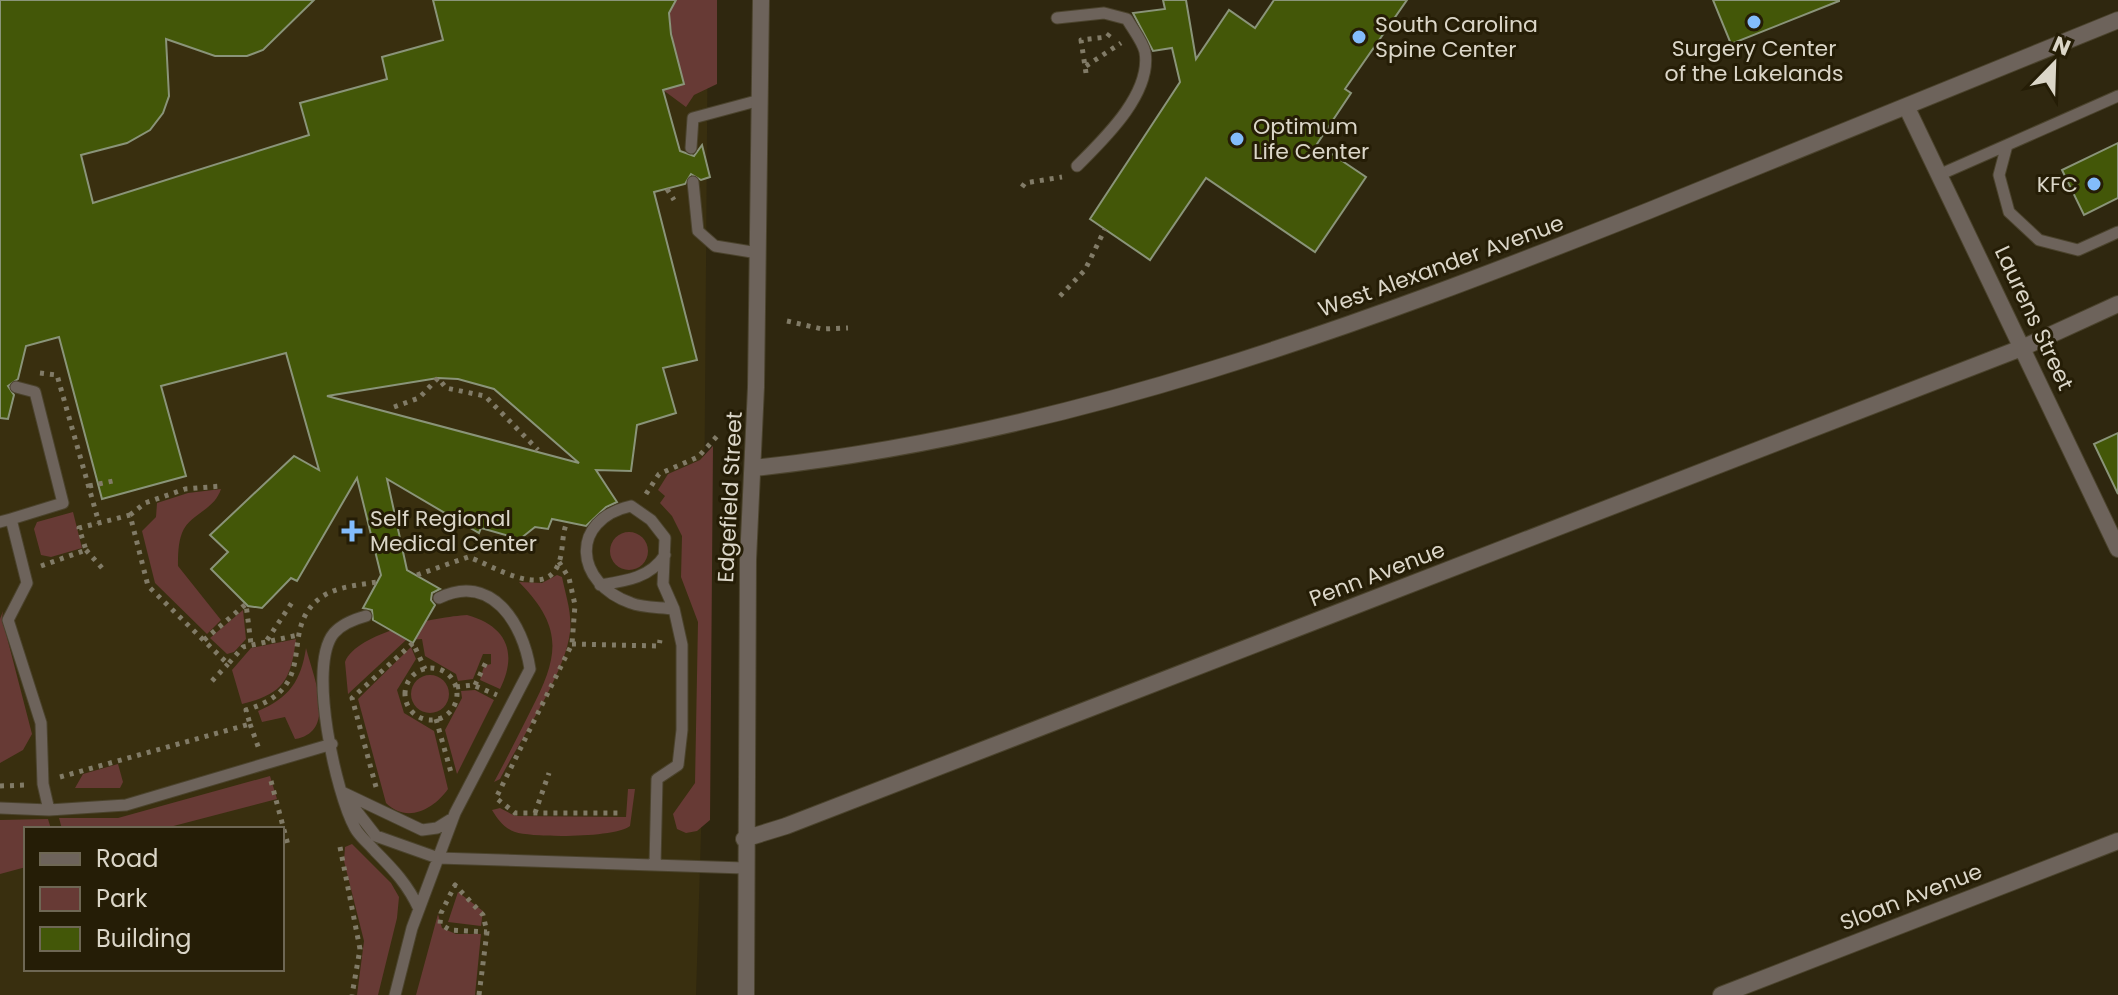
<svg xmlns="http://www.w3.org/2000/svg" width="2118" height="995" font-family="Poppins,sans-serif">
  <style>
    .built { fill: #392f0f; fill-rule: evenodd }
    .green { fill: #673a35 }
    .building { fill: #435708; stroke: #8a9479; stroke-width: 2; fill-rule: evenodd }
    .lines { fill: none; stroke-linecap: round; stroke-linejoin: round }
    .lane-casing { stroke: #4b432d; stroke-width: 13 }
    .street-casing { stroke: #4b432d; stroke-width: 18 }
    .path { stroke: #817b67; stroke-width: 5; stroke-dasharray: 4 6; stroke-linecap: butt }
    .lane { stroke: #6d635b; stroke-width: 11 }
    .street { stroke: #6d635b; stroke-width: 16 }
    .poi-dot { fill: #83bcfb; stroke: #251d06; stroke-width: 3 }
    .labels { text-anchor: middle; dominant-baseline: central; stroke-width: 6; stroke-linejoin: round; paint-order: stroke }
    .poi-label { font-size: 22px; fill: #dbd6c8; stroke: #251d06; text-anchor: start }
    .street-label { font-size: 22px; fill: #dbd6c8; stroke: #251d06 }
  </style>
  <rect width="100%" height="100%" fill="#2f270f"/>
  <path class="built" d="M0 0H708L702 801 696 995H0ZM26 829H282V969H26Z"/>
  <path class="green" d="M676 0H717V84L694 95 686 107 663 90 675 53 669 13Z
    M713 446 710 820 697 831 686 833 677 829 673 814 695 783 698 622 681 577 682 536 672 516 660 503 665 496 658 490 668 474 700 460Z
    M221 489C214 511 189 514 182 533 178 543 178 556 178 566L221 620 207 634 155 583 142 531 156 517 157 503 188 493Z
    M73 512 82 548 51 557 41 555 34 529 37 522Z
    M610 551a19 19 0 1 1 38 0a19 19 0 1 1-38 0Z
    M557 575 562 577C566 597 572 612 570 632 566 672 519 742 500 779L494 782C507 758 519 734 531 710 559 656 564 628 519 582L542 583Z
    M243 610 246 639 234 652 227 654 210 638Z
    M3 611 2 618 32 734 23 750 0 763V619Z
    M467 615C507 626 518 653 500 689L480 680 484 666 491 664V654H483L473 679 458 681 456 674 425 656 422 639 406 640 348 694 345 662C357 632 436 617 467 615Z
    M296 639C291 679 284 694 242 704L232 670 251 648Z
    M411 647 416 659 397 690 404 713 434 731 448 789C434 809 407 824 386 803L358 699Z
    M306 648C313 676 338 732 295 739L285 717 262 722 258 711C289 698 301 681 306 648Z
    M411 694a19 19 0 1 1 38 0a19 19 0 1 1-38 0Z
    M475 690 494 700 457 774 445 730 462 698 461 691Z
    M118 764 123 782 120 788H75L83 774Z
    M270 776 277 799 162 829H62L59 818H118Z
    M628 789H635L630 826C615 838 534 838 515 832 504 828 498 820 492 810L500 808 515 816 626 817Z
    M48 819 51 829H26V867L0 874V820Z
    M352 844 391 883 399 897 397 918 378 995H357L364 941 344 861 345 847Z
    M458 892 483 911 481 926 448 922Z
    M438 914 442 928 456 934H481L475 995H416Z"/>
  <path class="building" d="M0 0H314L263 50 247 56H215L166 39 169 96 163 113 150 130 127 143 81 155 93 203 309 135 300 103 387 79 382 57 443 40 433 0H676L669 13 671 34 684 84 663 90 680 151 694 156 702 145 710 177 701 180 691 174 685 184 654 192 697 360 663 368 676 413 637 425 631 471 596 470 617 502 606 507 586 526 552 519 548 529 535 527 520 539 481 528 479 533 387 479 407 570 440 589 432 593 431 600 435 605 413 643 373 620 372 610 363 608 381 575 357 478 297 581 291 578 262 608 248 606 211 569 228 552 210 535 294 456 319 470 286 353 161 386 186 476 102 499 59 337 26 346 18 379 8 386 14 395 8 419 0 418ZM438 378 458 379 494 389 579 463 327 396Z
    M1163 0H1186L1196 59 1229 10 1255 28 1274 0H1407L1345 89 1351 93 1317 144 1366 177 1315 252 1206 178 1150 260 1090 219 1180 82 1172 48 1153 51 1133 13 1165 9Z
    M1713 0H1839V1L1731 44Z
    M2118 143V198L2084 215 2062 170Z
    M2118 433V494L2094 444Z"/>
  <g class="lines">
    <g class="lane-casing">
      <path id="lane" d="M1057 18 1104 13 1127 19C1132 28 1143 42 1145 52 1152 94 1103 140 1077 166
        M2118 96 2007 145 1999 175 2009 212 2039 240 2078 250 2118 232
        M691 148 693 118 760 100
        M1941 174 2007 145
        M693 182 698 231 715 246 758 253
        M11 519 63 503 35 392 16 387
        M0 522 11 519 27 583 8 620 41 723 43 784 49 810
        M600 585C626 581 650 578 665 555
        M366 616C355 619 342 624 334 633 307 665 336 794 355 828 359 836 369 844 375 851 394 870 408 885 419 909
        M341 791 376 836 438 858 744 868
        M342 792 422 830 437 828 453 818
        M0 808 49 810 126 805 332 744
        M655 865 657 779 678 765 682 730V645L674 609 663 584 665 538 651 520 631 506C569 520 574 583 631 603 643 608 660 607 674 609
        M395 995 412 928 455 813 530 669C523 623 491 572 439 598"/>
    </g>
    <g class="street-casing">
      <path id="street" d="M1907 108 2118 549
        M754 468C1066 435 1359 326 1648 211 1805 148 1962 85 2118 20
        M744 839 786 826 2024 347 2118 304
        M746 995 748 560 756 387 761 0
        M1721 995 2118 841"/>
    </g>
    <path class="path" d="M1086 66 1121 43
      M1086 73 1081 40 1107 37 1111 32
      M1022 187 1025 183 1062 177
      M667 189 674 200
      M1060 296 1085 270 1105 229
      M787 321 822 329 848 328
      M40 373 57 375 99 523
      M394 407 419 398 438 378 446 388 485 396 538 450
      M89 486 113 481
      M646 494 659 474 698 457 719 434
      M130 515 145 503 185 489 221 486
      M86 550 102 568
      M559 562 569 578 575 605 572 644 496 798 515 813H623
      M41 566 86 550 79 528 130 515 148 586 228 664 243 647 298 635
      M417 575 468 557C491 564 543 600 558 565 564 551 561 536 567 522
      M204 640 246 604 251 644
      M267 640 293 601
      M572 644 659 646 660 640
      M405 694a26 26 0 1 1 52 0a26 26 0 1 1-52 0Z
      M212 681 228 664
      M475 685 487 660
      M456 687 473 685 497 695
      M436 719 452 776
      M250 724 259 749
      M60 777 250 724 246 710C325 686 274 629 323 596 339 586 360 585 377 582
      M271 781 288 845
      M0 786 27 785
      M376 787 352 698 413 643 425 669
      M535 813 549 773
      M340 847 360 949 352 995
      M479 995 487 932 483 915 455 885 441 913 440 924 450 930 487 932"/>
    <use href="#lane" class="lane"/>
    <use href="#street" class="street"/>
  </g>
  <g class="poi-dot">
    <circle cx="1754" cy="22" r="8"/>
    <circle cx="1359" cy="37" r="8"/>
    <circle cx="1237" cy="139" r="8"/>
    <circle cx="2094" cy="184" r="8"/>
    <path d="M348 519h8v8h8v8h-8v8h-8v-8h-8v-8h8z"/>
  </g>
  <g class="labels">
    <g class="poi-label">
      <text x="1375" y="24">South Carolina<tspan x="1375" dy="25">Spine Center</tspan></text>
      <text x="1754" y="48" text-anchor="middle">Surgery Center<tspan x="1754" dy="25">of the Lakelands</tspan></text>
      <text x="1253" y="126">Optimum<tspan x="1253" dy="25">Life Center</tspan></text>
      <text x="2078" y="184" text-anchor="end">KFC</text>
      <text x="370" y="518">Self Regional<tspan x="370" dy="25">Medical Center</tspan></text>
    </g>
    <g class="street-label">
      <text transform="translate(1441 266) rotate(-20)">West Alexander Avenue</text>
      <text transform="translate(2034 318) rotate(65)">Laurens Street</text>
      <text transform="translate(730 497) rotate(-87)">Edgefield Street</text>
      <text transform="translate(1377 574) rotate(-21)">Penn Avenue</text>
      <text transform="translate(1911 897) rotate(-21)">Sloan Avenue</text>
    </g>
  </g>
  <rect x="24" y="827" width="260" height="144" fill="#251d06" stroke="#6e6754" stroke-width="2"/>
  <rect x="40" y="853" width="40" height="12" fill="#6d635b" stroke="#6e6754" stroke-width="2"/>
  <text x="96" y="867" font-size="24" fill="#dbd6c8">Road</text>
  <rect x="40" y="887" width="40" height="24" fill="#673a35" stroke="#6e6754" stroke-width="2"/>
  <text x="96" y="907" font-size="24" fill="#dbd6c8">Park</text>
  <rect x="40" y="927" width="40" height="24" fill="#435708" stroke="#6e6754" stroke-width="2"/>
  <text x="96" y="947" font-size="24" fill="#dbd6c8">Building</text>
  <g transform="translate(2054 64) rotate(23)" stroke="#251d06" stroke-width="6" paint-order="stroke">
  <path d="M0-6L14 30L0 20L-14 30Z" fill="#dbd6c8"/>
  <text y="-12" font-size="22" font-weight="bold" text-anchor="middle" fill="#dbd6c8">N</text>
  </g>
</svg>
